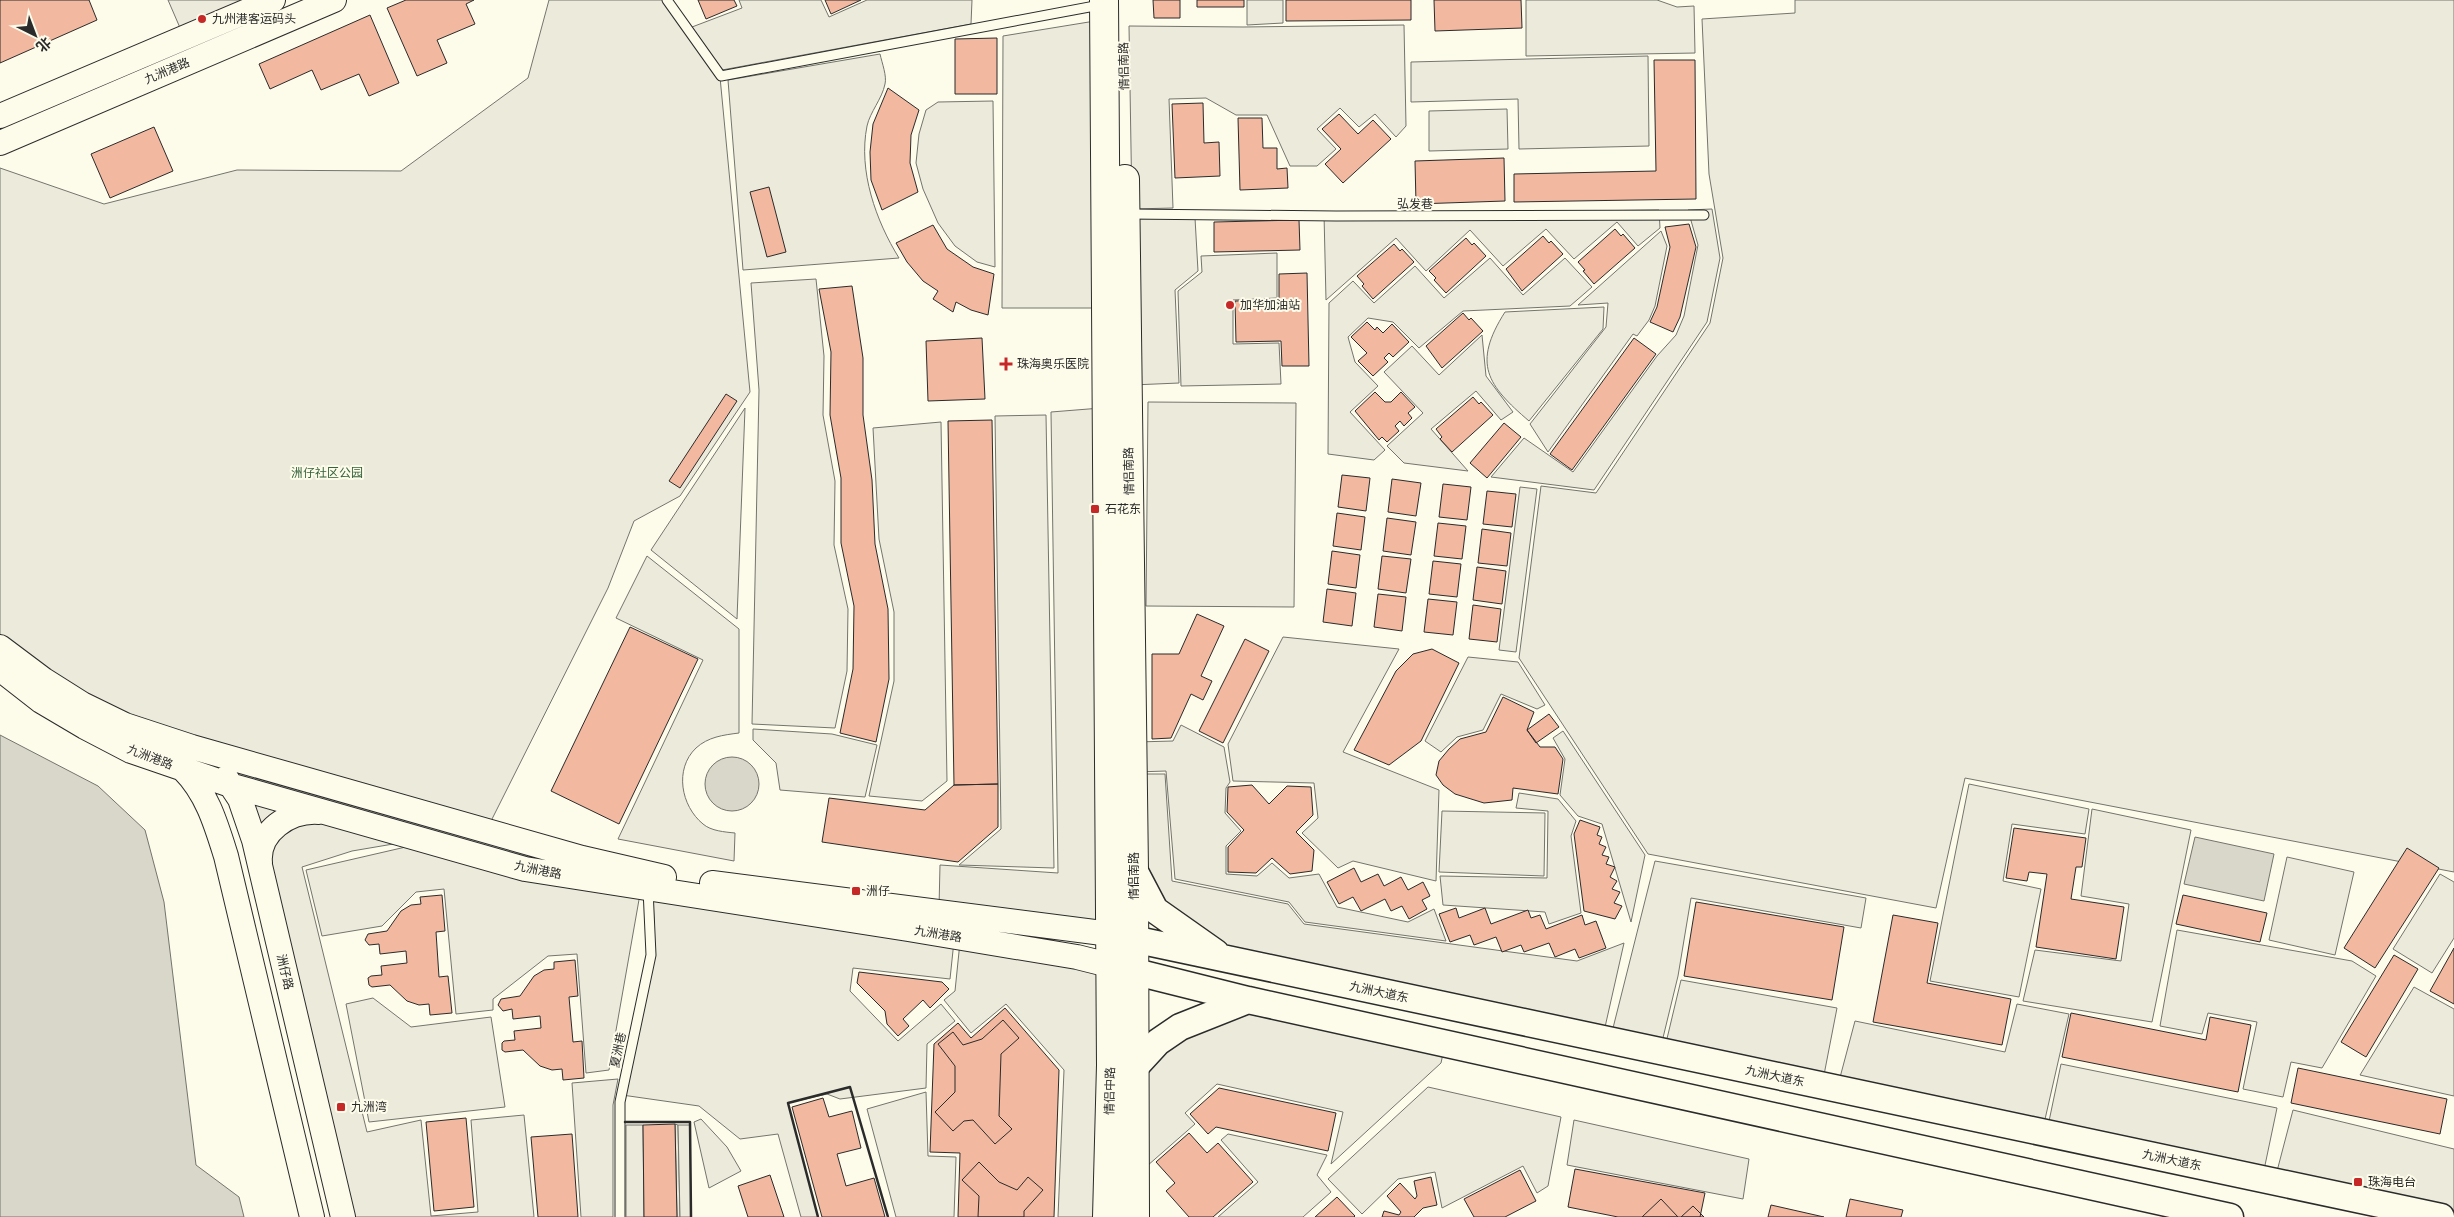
<svg xmlns="http://www.w3.org/2000/svg" width="2454" height="1217" font-family="Arial,'Noto Sans SC',sans-serif">
  <style>
    .green { fill: #ecebdb; stroke: #74746e }
    .parking { fill: #eceadb; stroke: #74746e }
    .water { fill: #d8d7c9; stroke: #74746e }
    .building { fill: #f2b8a0; stroke: #2b2b2b }
    .lines { fill: none; stroke-linecap: round; stroke-linejoin: round }
    .lane-casing { stroke: #2b2b2b; stroke-width: 11 }
    .secondary-casing { stroke: #2b2b2b; stroke-width: 26 }
    .primary-casing { stroke: #2b2b2b; stroke-width: 29 }
    .highway-casing { stroke: #2b2b2b; stroke-width: 30 }
    .lane { stroke: #fdfbea; stroke-width: 9 }
    .secondary { stroke: #fdfbea; stroke-width: 24 }
    .primary { stroke: #fdfbea; stroke-width: 26 }
    .highway { stroke: #fdfbea; stroke-width: 28 }
    .wall { stroke: #2b2b2b; stroke-width: 2.5 }
    .poi-dot { fill: #c62828; stroke: #fdfbea; stroke-width: 2 }
    .labels { text-anchor: middle; dominant-baseline: central; stroke-width: 4; stroke-linejoin: round; paint-order: stroke }
    .poi-label { font-size: 12px; fill: #2b2b2b; stroke: #fdfbea; text-anchor: start }
    .street-label { font-size: 12px; fill: #2b2b2b; stroke: #fdfbea }
    .park-label { font-size: 12px; fill: #34623c; stroke: #fdfbea }
  </style>
  <rect width="100%" height="100%" fill="#fdfbea"/>
  <path class="green" d="M549 0H666L720 77 750 392 680 496 634 521 608 588 486 831 126 725 0 646V168L104 204 237 170 401 171 528 78Z
    M739 0H821L829 17 867 0H972L971 24 722 70 692 27 742 8Z
    M1526 0H1657L1677 7 1694 6 1695 53 1526 56Z
    M1795 0H2454V872L1965 778 1936 908 1648 854 1519 658 1541 486 1596 493 1710 323 1723 258 1709 174 1702 19 1795 13Z
    M1095 21 1099 308H1002L1003 36Z
    M1404 25 1406 126 1396 137 1375 114 1359 127 1340 108 1317 129 1336 149 1317 166H1290L1267 115H1236L1206 98 1169 99 1173 208 1132 209 1129 26 1243 27Z
    M880 54C882 63 887 76 885 84 882 99 870 112 867 126 858 171 876 221 899 258L743 270 728 80Z
    M1648 56 1649 146 1519 149 1518 99 1411 102V62Z
    M1507 109 1508 149 1429 151V111Z
    M1712 209 1720 258 1707 322 1594 490 1491 477 1524 438 1573 472 1657 356 1676 335 1684 316 1698 245 1688 210Z
    M1659 210 1660 228 1638 246 1617 222 1574 259 1546 229 1503 266 1470 230 1426 271 1396 238 1326 300 1324 214Z
    M1195 218 1198 271 1175 290 1179 383 1132 385 1131 219Z
    M1490 258 1523 295 1565 258 1592 287 1570 306 1463 311 1419 348 1393 322 1368 318 1348 337 1355 362 1378 386 1350 412 1385 450 1374 460 1328 454 1329 303 1353 281 1374 303 1415 266 1444 298Z
    M1604 307 1603 329 1529 421C1487 385 1472 364 1505 312Z
    M1148 402 1296 403 1294 607 1146 606Z
    M745 408 737 619 651 550Z
    M1101 408 1105 930 939 908 940 865 1058 873 1051 412Z
    M1520 487 1537 489 1516 652 1499 650Z
    M647 556 739 629V733C723 735 708 737 696 748 674 769 681 806 703 824 711 831 725 832 735 833L734 861 618 839 703 660 616 618Z
    M1283 637 1399 649 1343 752 1439 790 1436 881 1353 861 1338 868 1302 833 1318 818 1314 783 1233 781 1228 744Z
    M1468 657 1518 662 1545 705 1537 709 1501 694 1483 730 1457 737 1441 752 1425 741Z
    M753 729 832 734 877 745 865 797 780 790 776 763 753 740Z
    M1563 731 1645 855 1631 922 1602 824 1578 816 1560 795 1565 759 1553 738Z
    M1139 774H1165L1172 881 1288 904 1304 924 1577 961 1624 943 1603 1036 1227 956 1157 906 1139 867Z
    M1969 784 2089 809 2085 834 2012 824 2003 881 2041 889 2019 997 1930 981Z
    M246 795 405 842 352 851 302 867 367 1132 421 1120 431 1216 478 1212 471 1120 524 1115 534 1217H347Z
    M1442 811 1545 813 1544 876 1439 872Z
    M410 846 640 894 609 1070 586 1073 577 954 548 956 493 999V1010L456 1014 444 889 416 892 382 926 322 936 306 870Z
    M2287 857 2354 872 2335 955 2269 940Z
    M1655 861 1866 898 1861 928 1691 898 1678 976 1661 1046 1611 1036Z
    M2440 874 2454 882V938L2432 973 2393 949Z
    M653 894 954 941 950 979 853 968 850 991 898 1041 941 1004 955 1021 927 1044 926 1088 840 1099 827 1094 788 1103 818 1217H801L778 1134 740 1139 699 1106 622 1095 655 954Z
    M2177 930 2352 961 2376 976 2322 1068 2291 1062 2283 1097 2243 1089 2257 1022 2208 1013 2202 1034 2160 1026Z
    M2414 987 2454 1009V1096L2360 1075Z
    M373 998 411 1027 491 1017 505 1107 369 1122 346 1004Z
    M1250 1007 1444 1049 1441 1063 1331 1164 1343 1112 1217 1084 1185 1113 1195 1124 1139 1173V1069L1158 1049Z
    M2061 1064 2277 1108 2264 1170 2048 1126Z
    M1428 1087 1561 1117 1548 1186 1537 1193 1523 1166 1442 1208 1435 1172 1398 1179 1362 1214 1328 1179Z
    M675 1124 678 1125 680 1217H677Z
    M626 1125H643L644 1217H626Z"/>
  <path class="parking" d="M168 0H273L184 37Z
    M1247 0H1283V23L1247 25Z
    M993 101 995 267 977 262 955 246 938 223 923 189 916 163 919 134 926 110 938 102Z
    M1661 231 1667 246 1655 306 1649 320 1637 336 1633 334 1548 452 1530 424 1606 327 1608 303 1578 305Z
    M1277 253V298L1233 300V344L1279 343 1281 384 1181 386 1178 291 1202 272 1201 256Z
    M816 279 824 356 823 415 835 481 834 545 848 609 847 671 835 728 752 724 759 390 751 283Z
    M1482 335 1486 376 1513 412 1501 420 1476 391 1431 429 1468 471 1404 463 1387 446 1423 413 1384 372 1412 346 1439 375Z
    M1046 415 1054 868 959 865 1001 829 995 416Z
    M941 422 947 781 922 801 869 796 894 681V612L879 539 873 428Z
    M1181 725 1224 747 1230 782 1226 788 1225 813 1241 831 1226 846V874L1257 876 1272 863 1289 878 1319 874 1337 907 1408 922 1434 909 1446 941 1305 922 1289 902 1175 879 1166 771 1136 772V742L1173 741Z
    M1519 793 1558 799 1576 821 1571 836 1581 913 1549 924 1545 912 1443 905 1440 876 1547 878 1548 811 1516 808Z
    M2092 809 2191 830 2152 1022 2023 1001 2035 950 2121 961 2129 904 2081 896Z
    M960 942 1105 969 1102 1217H1058L1064 1070 1006 1004 971 1033 944 1000 955 991Z
    M1681 980 1837 1008 1823 1080 1665 1047Z
    M2017 1004 2069 1014 2043 1128 1838 1085 1855 1021 2005 1052Z
    M618 1079 613 1105V1217H581L572 1083Z
    M926 1092 928 1156 956 1157 954 1217H896L867 1109Z
    M2293 1110 2454 1149V1212L2276 1175Z
    M701 1119 727 1147 741 1171 709 1188 694 1122Z
    M1574 1120 1749 1159 1743 1199 1567 1165Z
    M678 1125H690L691 1217H680Z
    M1228 1134 1327 1155 1317 1175 1331 1192 1303 1217H1218L1258 1182 1221 1140Z"/>
  <path class="water" d="M0 735 98 786 145 830 164 902 196 1165 239 1197 244 1217H0Z
    M705 784a27 27 0 1 1 54 0a27 27 0 1 1-54 0Z
    M2195 837 2274 854 2264 901 2184 884Z"/>
  <path class="building" d="M0 0H89L97 20 0 63Z
    M406 0H474L466 4 475 24 437 40 447 63 417 76 387 8Z
    M698 0H734L737 6 706 19Z
    M825 0H861L831 14Z
    M1153 0H1180V18H1154Z
    M1197 0H1244V7H1197Z
    M1286 0H1411V20L1286 21Z
    M1434 0H1521L1522 28 1435 31Z
    M370 15 399 83 369 96 359 74 321 90 312 70 270 89 259 64Z
    M997 38V94H955V39Z
    M1654 60H1695L1696 199 1514 202V174L1656 171Z
    M888 88 919 110 911 135 910 163 918 192 882 210 871 180 870 152 873 124Z
    M1203 103 1204 143 1219 142 1220 176 1175 178 1172 104Z
    M1339 114 1358 134 1373 120 1391 139 1343 183 1325 164 1341 149 1322 129Z
    M1238 118H1262L1263 148H1277V169L1287 168 1288 188 1240 190Z
    M154 127 173 171 110 198 91 154Z
    M1504 158 1505 201 1416 204 1415 161Z
    M769 187 786 252 767 257 750 192Z
    M1299 220 1300 250 1214 252V222Z
    M1689 224 1696 247 1680 317 1673 332 1650 322 1657 307 1670 247 1665 227Z
    M933 225 947 249 973 267 994 274 988 315 971 310 956 302 953 312 933 299 938 291 923 281 907 262 896 243Z
    M1615 229 1621 236 1623 234 1635 248 1594 284 1583 271 1585 270 1578 262Z
    M1543 236 1549 243 1551 241 1563 254 1522 291 1506 269Z
    M1466 238 1472 245 1474 243 1486 256 1446 293 1434 280 1436 278 1429 271Z
    M1394 244 1400 251 1402 249 1414 262 1373 299 1362 286 1364 284 1357 276Z
    M1307 273 1309 366H1282L1281 341 1236 342 1235 301 1279 300V274Z
    M852 286 863 358V415L872 480 875 544 888 609 889 679 876 742 840 733 853 669 854 606 841 543V478L830 415 831 352 819 289Z
    M1463 313 1469 320 1471 318 1483 331 1442 368 1426 346Z
    M1367 322 1375 330 1377 327 1383 333 1392 324 1409 342 1393 357 1389 353 1384 358 1388 362 1373 376 1358 361 1367 353 1351 337Z
    M982 338 985 399 928 401 926 341Z
    M1634 338 1656 354 1572 470 1550 454Z
    M1375 392 1385 402H1391L1401 392 1415 407 1408 413 1412 418 1404 426 1400 421 1395 426 1399 431 1387 442 1382 437 1379 440 1355 411Z
    M726 394 737 401 680 488 669 481Z
    M1473 397 1479 404 1481 402 1493 415 1452 452 1440 439 1442 437 1436 429Z
    M992 420 998 784 954 785 948 421Z
    M1504 423 1521 437 1487 478 1470 463Z
    M1342 475 1370 478 1366 511 1338 507Z
    M1392 479 1421 483 1416 516 1388 512Z
    M1443 484 1471 487 1467 520 1439 517Z
    M1487 491 1516 494 1512 527 1483 524Z
    M1337 513 1365 517 1361 550 1333 546Z
    M1387 518 1416 522 1411 555 1383 551Z
    M1438 523 1466 526 1462 559 1434 556Z
    M1482 529 1511 533 1507 566 1478 563Z
    M1332 551 1360 555 1356 588 1328 584Z
    M1382 556 1411 559 1406 593 1378 589Z
    M1433 561 1461 564 1457 597 1429 594Z
    M1477 567 1506 571 1502 604 1473 600Z
    M1327 589 1356 593 1352 626 1323 622Z
    M1378 594 1406 597 1402 631 1374 627Z
    M1428 599 1457 602 1453 635 1424 632Z
    M1473 605 1501 609 1497 642 1469 639Z
    M1197 614 1224 626 1201 676 1212 681 1203 700 1191 694 1171 738 1152 739V654H1179Z
    M630 627 698 659 619 824 551 791Z
    M1245 639 1269 651 1223 743 1199 731Z
    M1432 649 1459 663 1421 741 1389 765 1354 750 1396 671 1413 654Z
    M1503 697 1534 712 1527 730 1540 747H1555L1563 759 1558 794 1513 788 1512 800 1484 803 1455 794 1443 785 1436 775 1439 761 1449 749 1460 739 1486 732Z
    M1549 714 1559 727 1536 743 1527 730Z
    M998 784V827L958 862 822 842 829 798 925 810 954 785Z
    M1252 785 1269 804 1287 786 1311 787 1313 815 1296 832 1314 850 1312 871 1290 874 1272 858 1256 873 1228 872V847L1244 830 1227 812 1228 787Z
    M1580 820 1600 827 1597 835 1602 837 1599 844 1606 847 1602 855 1609 857 1606 864 1615 867 1610 877 1617 881 1612 889 1620 892 1614 903 1622 906 1615 919 1584 911 1574 834Z
    M2014 828 2086 838 2082 867H2076L2071 899 2124 907 2116 959 2036 947 2047 874 2029 872 2027 881 2006 878Z
    M2407 848 2439 868 2375 968 2344 948Z
    M1354 868 1361 882 1378 874 1384 886 1401 877 1408 890 1423 882 1430 896 1422 900 1427 909 1409 919 1402 906 1391 911 1385 899 1361 911 1353 897 1339 904 1327 882Z
    M442 895 445 931 436 932 439 977 448 976 452 1013 430 1015 429 1004 419 1005 407 1001 390 985 372 987 369 985 368 978 371 976 382 975 381 966 407 963 406 951 380 954 379 944 369 945 365 940 368 934 387 931 401 911 411 905 421 904 420 897Z
    M2183 895 2267 913 2260 942 2176 924Z
    M1696 902 1844 927 1832 1000 1684 976Z
    M1456 908 1459 918 1485 908 1491 924 1528 910 1531 918 1540 915 1546 929 1582 915 1585 925 1596 921 1606 948 1579 958 1575 949 1555 957 1549 943 1524 952 1521 945 1502 952 1496 937 1474 945 1470 935 1450 942 1439 914Z
    M1893 915 1938 923 1927 983 2011 999 2002 1045 1873 1022Z
    M2454 948V1004L2430 991Z
    M2394 955 2418 969 2366 1057 2341 1042Z
    M575 960 578 996 569 997 573 1042 582 1041 584 1078 563 1080 562 1069 552 1070 540 1066 523 1050 505 1052 502 1050V1043L504 1041 515 1040 514 1031 541 1028 540 1016 513 1019 512 1009 503 1011 498 1005 501 999 520 996 534 976 544 970 554 969V962Z
    M859 972 942 982 949 989 930 1008 923 1000 903 1019 909 1026 898 1036 887 1024 885 1011 857 983Z
    M1005 1008 1059 1070 1054 1217H958L960 1153 930 1152 934 1044 958 1023 971 1038Z
    M2071 1013 2206 1040 2210 1017 2251 1025 2238 1092 2062 1057Z
    M1003 1020 1019 1038 1001 1054 999 1116 1012 1129 995 1144 973 1120 964 1121 953 1131 935 1112 955 1092V1066L938 1044 953 1032 963 1045 982 1039Z
    M2298 1068 2447 1099 2440 1134 2291 1103Z
    M1219 1088 1336 1113 1328 1151 1216 1127 1208 1134 1190 1114Z
    M823 1098 829 1117 852 1111 861 1148 837 1154 846 1186 874 1178 885 1217H822L792 1107Z
    M466 1118 474 1207 434 1211 426 1122Z
    M675 1124 677 1217H644L643 1125Z
    M1189 1133 1207 1153 1218 1143 1253 1182 1213 1217H1189L1166 1191 1175 1183 1156 1162Z
    M572 1134 578 1217H538L531 1137Z
    M979 1162 999 1182 1017 1190 1028 1177 1043 1190 1024 1211V1217H978L979 1196 962 1180Z
    M1575 1169 1705 1193 1700 1217H1618L1568 1207Z
    M1520 1170 1536 1201 1505 1217H1474L1464 1199Z
    M770 1175 784 1217H748L738 1186Z
    M1431 1177 1437 1205 1423 1208 1414 1217H1382L1384 1211 1399 1215 1401 1212 1387 1196 1400 1183 1415 1199 1417 1196 1414 1181Z
    M1337 1197 1355 1216 1354 1217H1315Z
    M1661 1199 1678 1217H1642Z
    M1850 1199 1903 1210 1901 1217H1846Z
    M1771 1205 1824 1217H1768Z
    M1693 1206 1704 1217H1681Z"/>
  <g class="lines">
    <g class="lane-casing">
      <path id="lane" d="M667 0 721 76 1100 5
        M1129 214 1336 216 1704 215
        M620 1217V1102L651 955 648 889"/>
    </g>
    <g class="secondary-casing">
      <path id="secondary" d="M0 116 273 0
        M0 143 334 0
        M0 647 44 680 82 704 125 725 192 747 582 858 664 877
        M0 669 41 701 85 727 131 751 233 786 525 869 908 929 1077 957 1109 965
        M183 769C207 793 216 824 226 856L312 1217
        M226 778 240 799 254 840 343 1217
        M260 863C257 831 290 810 319 812
        M712 883 1110 934"/>
    </g>
    <g class="primary-casing">
      <path id="primary" d="M1134 870 1155 910 1216 953
        M1114 935 2441 1217
        M1112 966 1248 1000 2230 1217
        M1135 1067 1158 1042 1180 1027 1248 1000"/>
    </g>
    <g class="highway-casing">
      <path id="highway" d="M1104 0 1111 1065 1107 1217
        M1125 179 1134 870 1135 1217"/>
    </g>
    <use href="#lane" class="lane"/>
    <use href="#secondary" class="secondary"/>
    <use href="#primary" class="primary"/>
    <use href="#highway" class="highway"/>
    <path class="wall" d="M625 1122H690L691 1217
      M818 1217 788 1103 850 1087 888 1217"/>
  </g>
  <g class="poi-dot">
    <circle cx="202" cy="19" r="5"/>
    <circle cx="1230" cy="305" r="5"/>
    <path d="M1003.5 356.5h5v5h5v5h-5v5h-5v-5h-5v-5h5z"/>
    <rect x="1090" y="504" width="10" height="10" rx="2.5"/>
    <rect x="851" y="886" width="10" height="10" rx="2.5"/>
    <rect x="336" y="1102" width="10" height="10" rx="2.5"/>
    <rect x="2353" y="1177" width="10" height="10" rx="2.5"/>
  </g>
  <g class="labels">
    <g class="poi-label">
      <text x="212" y="19">九州港客运码头</text>
      <text x="1240" y="305">加华加油站</text>
      <text x="1017" y="364">珠海奥乐医院</text>
      <text x="1105" y="509">石花东</text>
      <text x="866" y="891">洲仔</text>
      <text x="351" y="1107">九洲湾</text>
      <text x="2368" y="1182">珠海电台</text>
    </g>
    <g class="street-label">
      <text transform="translate(1124 66) rotate(-91)">情侣南路</text>
      <text transform="translate(167 71) rotate(-23)">九洲港路</text>
      <text x="1415" y="204">弘发巷</text>
      <text transform="translate(1129 471) rotate(-91)">情侣南路</text>
      <text transform="translate(150 757) rotate(21)">九洲港路</text>
      <text transform="translate(538 870) rotate(11)">九洲港路</text>
      <text transform="translate(1134 876) rotate(-90)">情侣南路</text>
      <text transform="translate(938 934) rotate(9)">九洲港路</text>
      <text transform="translate(285 972) rotate(77)">洲仔路</text>
      <text transform="translate(1379 992) rotate(12)">九洲大道东</text>
      <text transform="translate(618 1050) rotate(-78)">夏洲巷</text>
      <text transform="translate(1775 1076) rotate(12)">九洲大道东</text>
      <text transform="translate(1110 1091) rotate(-89)">情侣中路</text>
      <text transform="translate(2172 1160) rotate(12)">九洲大道东</text>
    </g>
    <g class="park-label">
      <text x="327" y="473">洲仔社区公园</text>
    </g>
  </g>
  <g transform="translate(35 35) rotate(138)" stroke="#fdfbea" stroke-width="4" paint-order="stroke">
  <path d="M0-4L9 19L0 12L-9 19Z" fill="#2b2b2b"/>
  <text y="-8" font-size="14" font-weight="bold" text-anchor="middle" fill="#2b2b2b">北</text>
  </g>
</svg>
